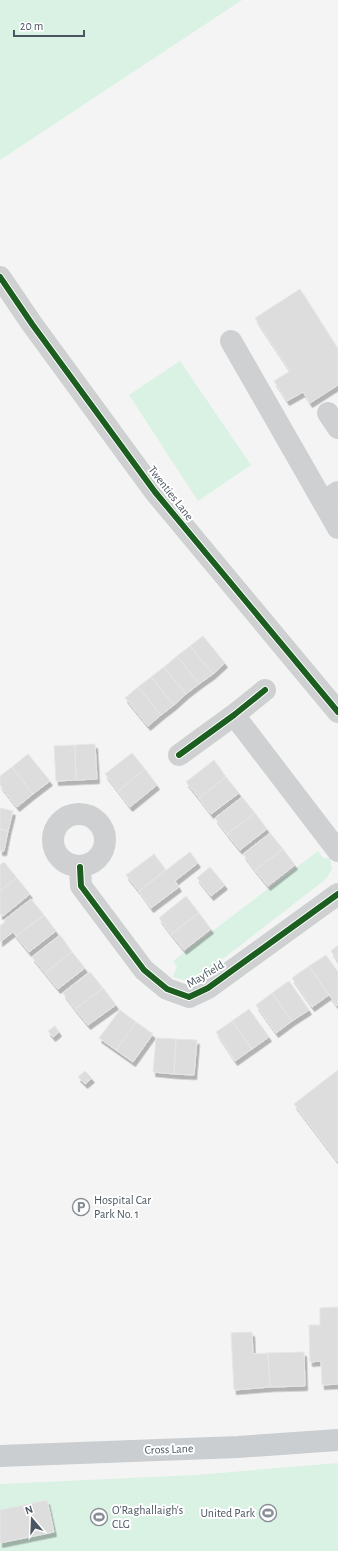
<svg xmlns="http://www.w3.org/2000/svg" width="338" height="1551" font-family="'Alegreya Sans',sans-serif">
  <style>
    .green { fill: #d9f2e3 }
    .building { fill: #ddddde; stroke: #e5e6e7; filter: url(#shadow) }
    .lines { fill: none; stroke-linecap: round; stroke-linejoin: round }
    .minor { stroke: #ced0d2; stroke-width: 22 }
    .major { stroke: #caced1; stroke-width: 22 }
    .cycleway-casing { stroke: #fff; stroke-width: 8 }
    .cycleway { stroke: #1b5e20; stroke-width: 6 }
    .labels { text-anchor: middle; dominant-baseline: central; stroke-width: 4; stroke-linejoin: round; paint-order: stroke }
    .street-label { font-size: 12px; fill: #4a5661; stroke: #fff }
    .poi-label { font-size: 12px; fill: #4a5661; stroke: #fff; text-anchor: start }
  </style>
  <defs>
    <filter id="shadow"><feDropShadow dx="2.5" dy="4.5" stdDeviation="0" flood-color="#0004"/></filter>
  </defs>
  <rect width="100%" height="100%" fill="#f4f4f4"/>
  <path class="green" d="M0 0H242L0 160Z
    M180 361 251 465 198 501 129 395Z
    M318 851 323 858H330L332 869 326 879 198 978 186 981 173 977 177 966 173 961Z
    M338 1463V1551H0V1484L195 1475Z"/>
  <path class="building" d="M300 289 338 349V385L310 403 303 392 287 401 274 381 290 371 255 318Z
    M203 636 225 663 213 674 190 646Z
    M190 646 213 674 199 684 177 656Z
    M177 656 199 684 186 694 164 667Z
    M164 667 186 694 174 705 151 677Z
    M151 677 174 705 161 715 138 687Z
    M138 687 161 715 148 726 125 698Z
    M95 744 97 779 76 780 75 745Z
    M75 745 76 780 56 781 54 746Z
    M132 753 145 769 118 791 105 774Z
    M28 754 50 781 33 794 12 767Z
    M214 760 226 777 199 798 186 782Z
    M12 767 33 794 17 807 0 785V776Z
    M145 769 157 785 130 807 118 791Z
    M226 777 239 793 211 814 199 798Z
    M242 797 255 813 227 834 215 818Z
    M0 808 13 811 8 831 0 829Z
    M255 813 267 829 240 850 227 834Z
    M0 829 8 831 4 851H0Z
    M270 833 283 849 255 870 243 854Z
    M283 849 295 865 268 886 255 870Z
    M190 852 198 863 175 881 179 887 151 908 139 891Z
    M154 854 166 870 139 891 126 875Z
    M4 862 17 878 0 891V865Z
    M210 867 225 885 211 896 197 878Z
    M17 878 30 894 3 916 2 914 0 915V891Z
    M186 896 199 913 171 934 159 918Z
    M31 899 44 915 16 936 13 932 0 942V926L5 922 4 920Z
    M199 913 211 929 184 950 171 934Z
    M44 915 56 931 29 952 16 936Z
    M60 935 72 952 45 973 32 957Z
    M338 945V961L331 951Z
    M72 952 85 968 58 989 45 973Z
    M326 955 338 972V1005L337 1006 309 966Z
    M309 966 329 995 312 1007 292 978Z
    M90 972 103 988 75 1009 63 993Z
    M289 981 309 1010 292 1021 272 993Z
    M103 988 116 1005 88 1025 75 1009Z
    M272 993 292 1021 276 1033 256 1005Z
    M249 1009 269 1037 252 1049 232 1021Z
    M120 1010 136 1022 116 1050 99 1038Z
    M232 1021 252 1049 235 1061 216 1032Z
    M136 1022 153 1034 133 1062 116 1050Z
    M55 1026 59 1032 53 1037 48 1031Z
    M156 1038 176 1039 174 1074 153 1072Z
    M176 1039 197 1040 194 1075 174 1074Z
    M338 1070V1162L294 1104Z
    M85 1071 92 1078 85 1084 78 1077Z
    M338 1307V1384L322 1385 321 1361 310 1362 309 1325H320V1308Z
    M252 1332 253 1354 268 1353 270 1387 234 1390 231 1333Z
    M304 1352 305 1386 270 1387 268 1353Z
    M47 1500 54 1532 0 1543V1510Z"/>
  <g class="lines">
    <path class="minor" d="M0 277 32 324 155 492 338 712
      M231 341 338 528
      M328 413 338 428
      M323 502 338 492
      M234 715 338 851
      M179 755 234 715 265 690
      M53 840a26 26 0 1 1 52 0a26 26 0 1 1-52 0Z
      M80 867 81 886 144 970 167 989 189 997 208 988 338 894"/>
    <path class="major" d="M0 1456 238 1447 338 1440"/>
    <g class="cycleway-casing">
      <path id="cycleway" d="M0 277 32 324 155 492 338 712
        M179 755 234 715 265 690
        M80 867 81 886 144 970 167 989 189 997 208 988 338 894"/>
    </g>
    <use href="#cycleway" class="cycleway"/>
  </g>
  <defs>
    <g id="parking-ring" transform="scale(0.9)"><circle r="9.5" fill="#fff" stroke="#868d94" stroke-width="1.5"/><path d="M-3.5-5.5H1a3.5 3.5 0 0 1 0 7H-1V5.5H-3.5ZM-1-3.4V-.6H.8a1.4 1.4 0 0 0 0-2.8Z" fill="#868d94"/></g>
    <g id="stadium-ring" transform="scale(0.9)"><circle r="9.5" fill="#fff" stroke="#868d94" stroke-width="1.5"/><path d="M0-5a6.5 5 0 1 0 0 10a6.5 5 0 1 0 0-10ZM-3.5-1.8h7v3.6h-7Z" fill="#868d94"/></g>
  </defs>
  <g fill-rule="evenodd">
    <use href="#parking-ring" x="81" y="1207"/>
    <use href="#stadium-ring" x="268" y="1513"/>
    <use href="#stadium-ring" x="99" y="1517"/>
  </g>
  <g class="labels">
    <g class="street-label">
      <text transform="translate(171 493) rotate(52)">Twenties Lane</text>
      <text transform="translate(205 974) rotate(-31)">Mayfield</text>
      <text transform="translate(169 1449) rotate(-2)">Cross Lane</text>
    </g>
    <g class="poi-label">
      <text x="94" y="1200">Hospital Car<tspan x="94" dy="14">Park No. 1</tspan></text>
      <text x="112" y="1510">O'Raghallaigh's<tspan x="112" dy="14">CLG</tspan></text>
      <text x="255" y="1513" text-anchor="end">United Park</text>
    </g>
  </g>
  <g transform="translate(32 1519) rotate(341)" stroke="#ffffff" stroke-width="3" paint-order="stroke">
  <path d="M0-3L7 15L0 10L-7 15Z" fill="#4a5661"/>
  <text y="-6" font-size="11" font-weight="bold" text-anchor="middle" fill="#4a5661">N</text>
  </g>
  <path d="M14 30v6h70v-6" fill="none" stroke="#4a5661" stroke-width="2"/>
  <text x="20" y="30" font-size="12" fill="#4a5661" stroke="#ffffff" stroke-width="3" paint-order="stroke">20 m</text>
</svg>
